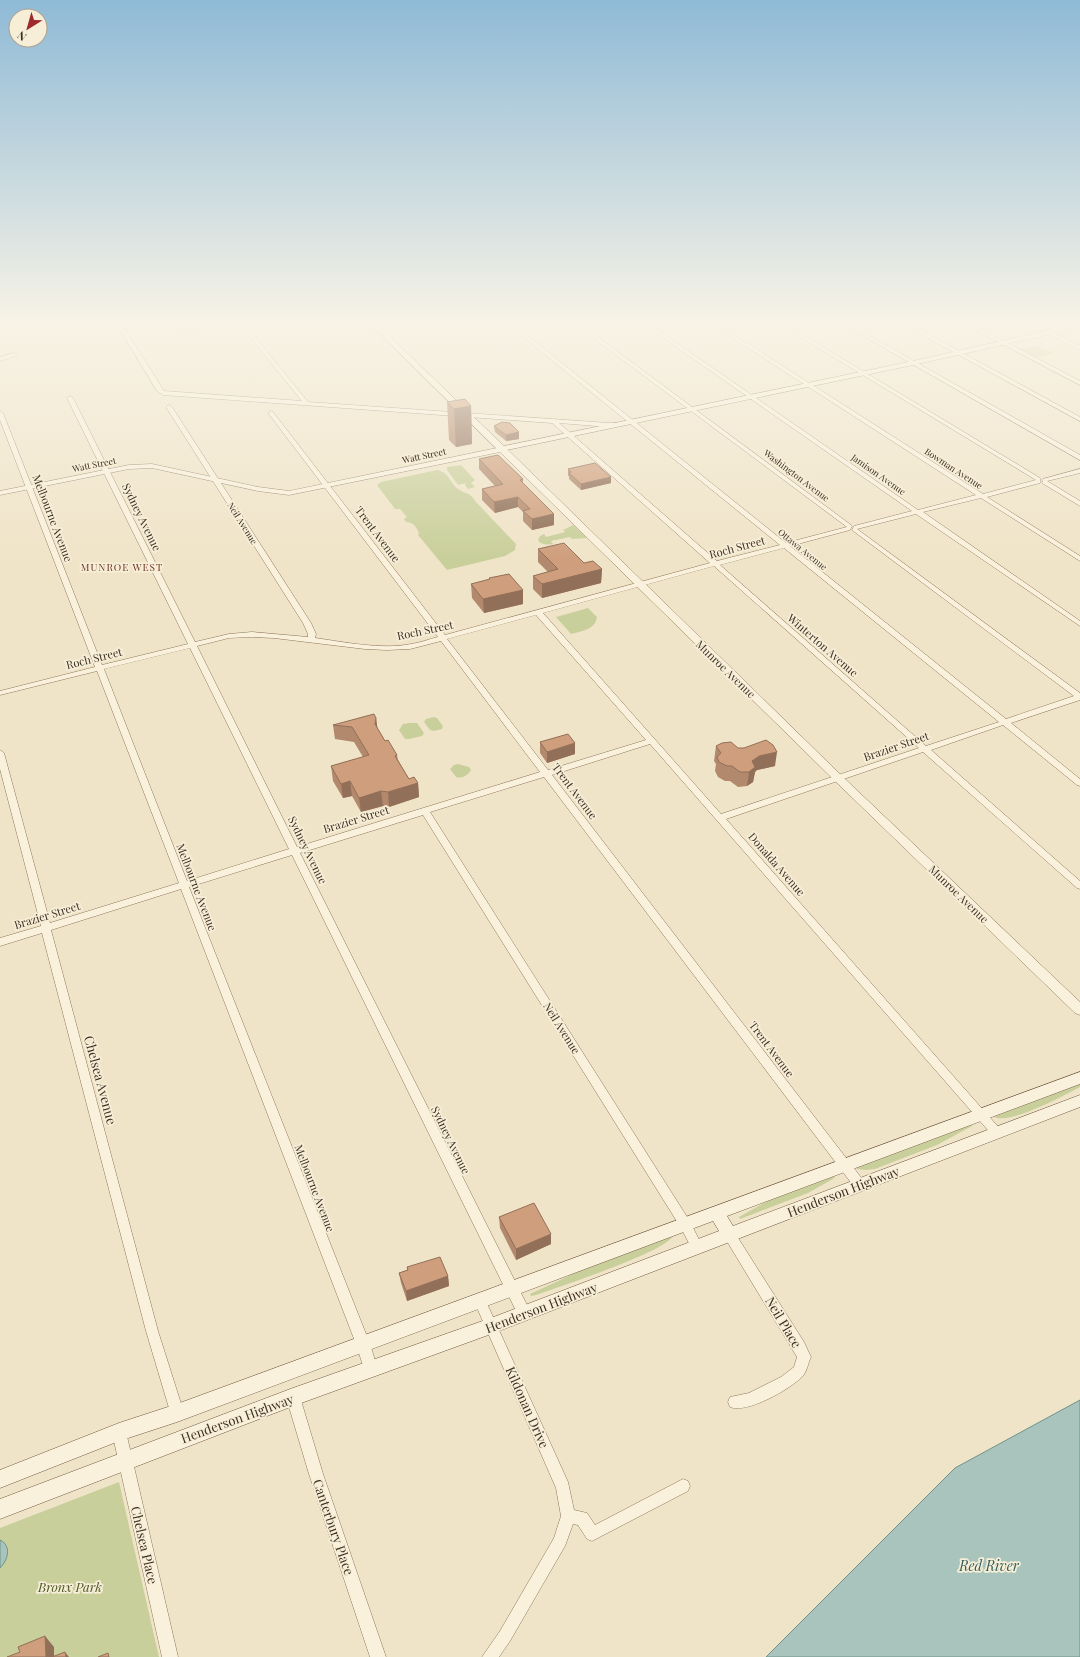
<svg xmlns="http://www.w3.org/2000/svg" width="1080" height="1657" font-family="'Playfair Display',serif">
  <style>
    .green { fill: #c9cf9b }
    .water { fill: #a9c4bc; stroke: #6f938a }
    .lines { fill: none; stroke-linecap: round; stroke-linejoin: round }
    .minor-casing { stroke: #8d765c; stroke-width: 1 }
    .tertiary-casing { stroke: #8d765c; stroke-width: 1 }
    .secondary-casing { stroke: #6f573f; stroke-width: 1 }
    .minor { fill: #faf1dc; fill-rule: evenodd }
    .tertiary { fill: #faf1dc; fill-rule: evenodd }
    .secondary { fill: #faf1dc; fill-rule: evenodd }
    .wall { fill: #b2896c }
    .shaded-wall { fill: #916f58 }
    .building { fill: #cf9f7d; stroke: #916f58 }
    .labels { text-anchor: middle; dominant-baseline: central; stroke-width: 3.5; stroke-linejoin: round; paint-order: stroke }
    .far-street-label { font-size: 9px; fill: #3d2e20; stroke: #f7eed8 }
    .far-neighbourhood-label { font-size: 10px; letter-spacing: 1px; fill: #6b2e1e; stroke: #f7eed8 }
    .street-label { font-size: 11px; fill: #3d2e20; stroke: #f7eed8 }
    .near-street-label { font-size: 13px; fill: #3d2e20; stroke: #f7eed8 }
    .near-park-label { font-size: 13px; font-style: italic; fill: #4d5a26; stroke: #f7eed8 }
    .near-water-label { font-size: 14px; font-style: italic; fill: #2f5d5a; stroke: #f7eed8 }
  </style>
  <rect width="100%" height="100%" fill="#f0e4c8"/>
  <path class="green" d="M178 326H225L183 334Z
    M1036 346 1055 353 1036 358 1019 349Z
    M461 465 475 480 471 483 475 487 468 489 465 485 466 483 458 485 447 470V467Z
    M437 470C449 472 450 483 458 489 467 495 470 492 476 502L516 544 515 550 505 556 447 570 418 535 419 533C416 527 414 522 406 522L404 519 407 517 400 509H395L377 485 381 482Z
    M573 525 587 538 572 539 570 537 551 541 553 544C547 545 541 545 538 540L540 536 544 534 546 537 565 532 563 530Z
    M588 608 597 617C595 630 582 631 571 634L556 617Z
    M434 717 437 718 443 726 442 729 434 731 430 730 424 722 426 719Z
    M410 723H417L424 733 422 736 409 739H405L399 730 403 724Z
    M458 764 469 767 471 770C468 775 463 779 456 777L450 769 454 765Z
    M1080 1083V1087C1065 1095 1006 1127 993 1116Z
    M972 1124V1126L937 1145 875 1169 865 1170 857 1169 856 1167Z
    M834 1176 835 1177 833 1179 808 1193 740 1219 739 1217 773 1198Z
    M673 1236C665 1252 559 1287 536 1295L531 1296 530 1294 584 1269 654 1242Z
    M119 1482 159 1657H0V1528Z"/>
  <path class="water" d="M1080 1400V1657H766L955 1468Z
    M0 1540C12 1546 8 1560 0 1568Z"/>
  <g class="lines">
    <g class="minor-casing">
      <path id="minor" d="M118 326H123L164 391 302 401 241 326H246L308 402 609 423H620V425L609 427 559 423 717 561 780 545 512 328 517 327 786 543 847 527 577 326H583L851 525 852 526 850 530 790 546 1006 719 1074 696 852 530 854 526 912 511 646 326H652L918 510 976 495 714 326H720L983 494 1036 480 782 326H788L1040 478V483L987 497 1080 556V561L981 498 923 512 1080 621V626L916 514 857 529 1080 693V700L1011 723 1080 779V786L1077 785 1003 725 931 750 1080 881V889L1077 888 923 752 726 819 1001 1130 1003 1133 1001 1136 997 1138 993 1136 650 744 552 775 863 1180 865 1184 863 1188 859 1189 855 1188 544 777 430 812 689 1220 703 1247 701 1251 697 1253 693 1251 681 1228 423 815 300 853 529 1309 530 1313 529 1317 524 1319 519 1317 292 855 189 887 370 1344 378 1370 376 1375 371 1377 366 1375 356 1344 181 889 51 930 158 1331 184 1413 182 1418 177 1420 172 1418 146 1331 42 933 0 946V938L41 926 0 769V750L4 753 50 923 179 883 97 671 0 695V691L95 667 0 420V411L3 413 102 665 188 644 67 398 70 396 73 398 195 642 229 634 252 632 308 637V634L303 623 166 407 169 405 172 407 311 623 316 634 315 638C344 642 382 650 411 644 420 643 429 639 438 637L269 414 268 413 271 411 273 412 445 635 710 563 552 423 163 395 157 391ZM784 548 999 722 926 746 720 565ZM714 566 919 748 721 814 543 613ZM536 615 646 740 548 770 447 639ZM252 637 274 638 365 649 387 650 410 649 441 641 540 772 297 847 197 646 229 638ZM190 648 289 849 187 881 104 669Z
        M846 326H852L1080 455V460Z
        M906 326H913L1080 417V421Z
        M968 326H975L1080 381V385Z
        M1052 332 1080 346V350L1050 335V333Z
        M14 353 17 355 16 356 0 361V357Z
        M1080 469V473L1047 481 1080 501V506L1042 483 1043 481 1042 480 1043 479Z
        M729 1228 733 1230 804 1342 811 1357C808 1363 807 1372 802 1377 790 1389 747 1414 730 1407L728 1402 730 1397 749 1393 781 1377 794 1367 797 1357 725 1238 723 1234 725 1230Z
        M480 1295 484 1297 568 1482 574 1510 587 1513 595 1525 683 1479 688 1481 690 1486 688 1491 592 1541 587 1539 578 1525 573 1524 565 1546 510 1641 499 1657H482L500 1631 554 1538 561 1516 556 1488 474 1301 476 1297Z
        M293 1390 298 1392 300 1397 323 1474 386 1657H370L309 1474 286 1397 288 1392Z
        M119 1425 124 1427 126 1432 178 1657H162L112 1432 114 1427Z"/>
    </g>
    <g class="tertiary-casing">
      <path id="tertiary" d="M1043 326H1054L1063 330 1060 332Z
        M502 447H505L843 777 1080 1002V1015L1075 1013 835 781 500 452 289 495 258 491 152 468 129 469 0 495V491L129 465 152 464 258 487 289 491Z"/>
    </g>
    <g class="secondary-casing">
      <path id="secondary" d="M372 326H379L504 446 913 361 1067 326 1077 327 1074 329 913 365 502 451H499Z
        M1080 1072V1084L727 1216 733 1226 1080 1095V1107L491 1334 293 1406 0 1519V1499L293 1388 491 1318 719 1231 713 1221 177 1422 119 1441 0 1488V1470L119 1423 177 1404Z"/>
    </g>
    <use href="#minor" class="minor"/>
    <use href="#tertiary" class="tertiary"/>
    <use href="#secondary" class="secondary"/>
  </g>
  <path class="wall" d="M447 402 471 406 472 444 456 447 449 440Z
    M494 426 519 432V439L506 441 495 432Z
    M479 459 523 479V484L554 514V525L532 530 523 521V512L518 507 495 513 482 500V489L495 486 479 469Z
    M568 469 611 483 581 490 569 479V476H568Z
    M538 549 584 563 602 569 601 583 542 598 533 589V576L548 572 538 562Z
    M489 578 523 590V604L484 613 472 598 471 584 489 580Z
    M376 718 377 728 385 741 397 755 398 760 409 779 418 783 419 797 389 807 383 806 361 812 352 796 343 798 333 781 331 766 363 757 354 742 335 739 333 725Z
    M540 742 575 754 547 763 540 753Z
    M716 746 738 748 775 766 757 770 755 772 753 782 747 786 738 787 730 781H725L718 777 715 771 716 764 714 761Z
    M499 1217 551 1244 516 1260 500 1228Z
    M407 1267 448 1276 449 1286 407 1301 401 1283 399 1273 407 1270Z"/>
  <path class="shaded-wall" d="M471 406 472 444 456 447 454 409Z
    M519 432V439L506 441V435Z
    M611 477V483L581 490V484Z
    M518 497V507L495 513 494 502Z
    M554 514V525L532 530V519Z
    M602 569 601 583 542 598V584Z
    M523 590V604L484 613 483 599Z
    M376 718 378 732 375 724Z
    M575 743V754L547 763V752Z
    M777 752 775 766 757 770 755 772 753 782 747 786 749 772 752 761 759 756Z
    M350 781 352 796 343 798 341 784Z
    M418 783 419 797 389 807 388 792Z
    M381 791 383 806 361 812 359 798Z
    M551 1234V1244L516 1260V1249Z
    M448 1276 449 1286 407 1301 406 1291Z
    M45 1636 54 1647V1657H46Z
    M65 1652 69 1657H66Z"/>
  <path class="building" d="M465 399 471 406 454 409 447 402Z
    M502 422 510 423 519 432 506 435 494 426Z
    M498 455 523 479 520 480 554 514 532 519 523 511 530 509 518 497 494 502 482 489 503 484 479 459Z
    M595 463 611 477 581 484 569 473 571 472 568 469Z
    M564 543 584 563 593 561 602 569 542 584 533 576 558 569 538 549Z
    M509 574 523 590 483 599 471 584 490 579 489 578Z
    M374 714 376 718 375 724 385 741 388 740 397 755 395 756 409 779 414 777 418 783 388 792 381 791 359 798 350 781 341 784 331 766 369 755 352 727 333 725Z
    M568 734 575 743 547 752 540 742Z
    M766 740 773 745 777 752 759 756 752 761 755 767 749 772H740L732 766H727L719 762 717 757 721 753 716 746 722 743 731 742 738 748H744Z
    M534 1203 551 1234 516 1249 499 1217Z
    M440 1257 448 1276 406 1291 399 1273 408 1270 407 1267Z
    M45 1636 46 1657H7L20 1652 18 1647Z
    M65 1652 66 1657H52Z
    M108 1653 109 1657H98Z"/>
  <linearGradient id="sky" x2="0" y2="1"><stop stop-color="#8fbad6"/><stop offset="0.58" stop-color="#f8f3e6"/><stop offset="1" stop-color="#f8f3e6" stop-opacity="0"/></linearGradient>
  <rect width="1080" height="558" fill="url(#sky)"/>
  <g class="labels">
    <g class="far-street-label">
      <text transform="translate(424 455) rotate(-12)">Watt Street</text>
      <text transform="translate(94 464) rotate(-11)">Watt Street</text>
      <text transform="translate(954 468) rotate(33)">Bowman Avenue</text>
      <text transform="translate(879 474) rotate(35)">Jamison Avenue</text>
      <text transform="translate(797 475) rotate(37)">Washington Avenue</text>
      <text transform="translate(243 523) rotate(58)">Neil Avenue</text>
      <text transform="translate(803 549) rotate(39)">Ottawa Avenue</text>
    </g>
    <g class="far-neighbourhood-label">
      <text x="122" y="567">MUNROE WEST</text>
    </g>
    <g class="street-label">
      <text transform="translate(142 517) rotate(64)">Sydney Avenue</text>
      <text transform="translate(53 518) rotate(69)">Melbourne Avenue</text>
      <text transform="translate(378 534) rotate(53)">Trent Avenue</text>
      <text transform="translate(737 547) rotate(-15)">Roch Street</text>
      <text transform="translate(425 630) rotate(-12)">Roch Street</text>
      <text transform="translate(823 645) rotate(41)">Winterton Avenue</text>
      <text transform="translate(94 658) rotate(-14)">Roch Street</text>
      <text transform="translate(726 669) rotate(44)">Munroe Avenue</text>
      <text transform="translate(896 746) rotate(-19)">Brazier Street</text>
      <text transform="translate(575 791) rotate(53)">Trent Avenue</text>
      <text transform="translate(356 819) rotate(-17)">Brazier Street</text>
      <text transform="translate(308 850) rotate(64)">Sydney Avenue</text>
      <text transform="translate(777 864) rotate(49)">Donalda Avenue</text>
      <text transform="translate(197 887) rotate(69)">Melbourne Avenue</text>
      <text transform="translate(959 894) rotate(44)">Munroe Avenue</text>
      <text transform="translate(47 915) rotate(-17)">Brazier Street</text>
      <text transform="translate(562 1028) rotate(58)">Neil Avenue</text>
      <text transform="translate(772 1049) rotate(53)">Trent Avenue</text>
      <text transform="translate(451 1140) rotate(64)">Sydney Avenue</text>
      <text transform="translate(315 1188) rotate(69)">Melbourne Avenue</text>
    </g>
    <g class="near-street-label">
      <text transform="translate(101 1080) rotate(75)">Chelsea Avenue</text>
      <text transform="translate(843 1191) rotate(-21)">Henderson Highway</text>
      <text transform="translate(541 1307) rotate(-21)">Henderson Highway</text>
      <text transform="translate(784 1322) rotate(59)">Neil Place</text>
      <text transform="translate(528 1407) rotate(66)">Kildonan Drive</text>
      <text transform="translate(237 1418) rotate(-20)">Henderson Highway</text>
      <text transform="translate(334 1527) rotate(71)">Canterbury Place</text>
      <text transform="translate(145 1545) rotate(77)">Chelsea Place</text>
    </g>
    <g class="near-park-label">
      <text x="70" y="1586">Bronx Park</text>
    </g>
    <g class="near-water-label">
      <text x="989" y="1565">Red River</text>
    </g>
  </g>
  <g transform="translate(28 28) rotate(217)"><circle r="19" fill="#f7eed8" stroke="#ada18e"/>
  <path d="M0-3L7 15L0 10L-7 15Z" fill="#9e2a2b"/>
  <text y="-6" font-size="11" font-weight="bold" text-anchor="middle" fill="#3d2e20">N</text>
  </g>
</svg>
